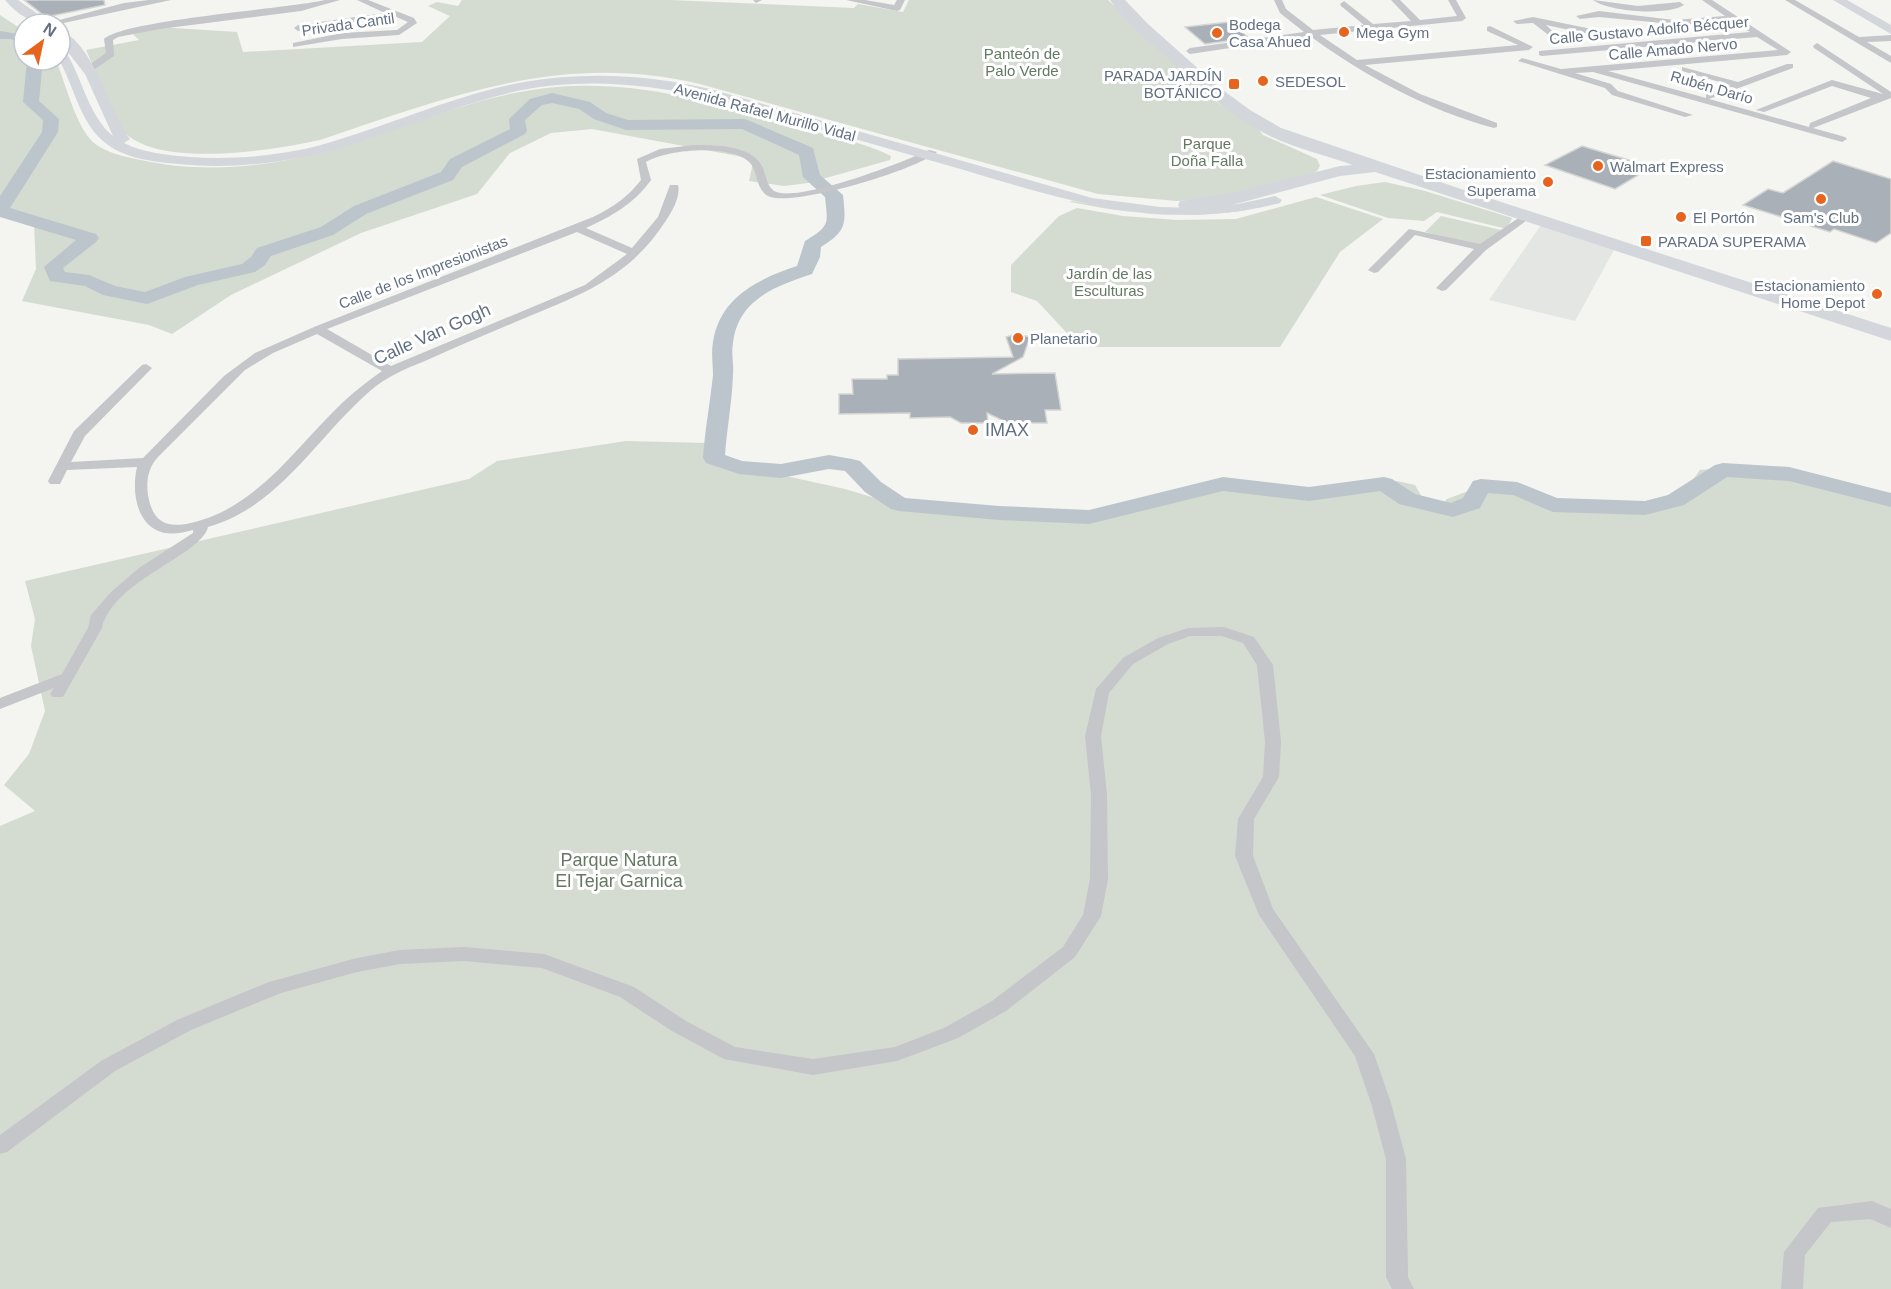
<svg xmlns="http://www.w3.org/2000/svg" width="1891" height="1289" font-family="Arial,sans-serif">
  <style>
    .built { fill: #e4e6e3 }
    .green { fill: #d4dbd1 }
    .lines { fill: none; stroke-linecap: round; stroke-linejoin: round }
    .river { fill: #bcc5cc; fill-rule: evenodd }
    .building { fill: #a9b0b7; stroke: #d5d5d3; stroke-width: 1.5 }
    .street { fill: #c4c6ca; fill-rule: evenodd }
    .secondary { fill: #d3d7dc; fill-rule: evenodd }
    .highway { fill: #d3d7dc; fill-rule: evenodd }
    .poi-dot { fill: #e6641e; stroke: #fff; stroke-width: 2 }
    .labels { text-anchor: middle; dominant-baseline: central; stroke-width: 6; stroke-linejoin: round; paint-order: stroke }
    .far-street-label { font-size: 15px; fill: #627082; stroke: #fff }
    .far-poi-label { font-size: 15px; fill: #627082; stroke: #fff; text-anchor: start }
    .far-park-label { font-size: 15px; fill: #637961; stroke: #fff }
    .street-label { font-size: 18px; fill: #627082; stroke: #fff }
    .poi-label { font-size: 18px; fill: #627082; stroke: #fff; text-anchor: start }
    .park-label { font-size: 18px; fill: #637961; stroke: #fff }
  </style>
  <rect width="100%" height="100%" fill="#f4f4f0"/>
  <path class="built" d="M1541 225 1614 250 1575 321 1489 300Z"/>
  <path class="green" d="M462 0H670L854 8 858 4 903 12 909 0H1108L1189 73 1212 99 1259 130 1263 135 1317 159 1320 166 1317 171 1308 176 1225 197 1177 201 1098 194 700 84C562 51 448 97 320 140 274 150 164 168 126 134 116 124 94 67 86 50L139 40 133 34 158 27 237 32 243 52 422 42 450 16 428 6 437 2 458 6Z
    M0 15 24 31V60H56C65 82 75 123 91 140 102 152 125 157 141 160 199 173 261 168 318 153 398 132 473 94 556 87 643 80 716 104 799 128 829 136 863 142 891 156L890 160 808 183 784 186 749 181 754 159 592 129 551 133 510 153 477 194 361 233 231 295 172 334 149 325 22 301 36 269 34 223 0 210Z
    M1385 182 1425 191 1512 218 1507 229 1437 212 1424 221 1388 218 1320 195 1356 186Z
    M1316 197 1383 219 1340 252 1280 347H1080L1037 301 1011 292V265L1059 216 1077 208 1123 216 1177 220 1236 219Z
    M1072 201 1136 212 1178 215 1254 209C1188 220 1136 215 1070 202Z
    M1441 216 1501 230 1479 246 1425 232Z
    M626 441 707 443 741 471 772 473 845 489 905 507 953 511 996 507 1083 518 1121 511 1169 491H1203L1230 483 1275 486 1331 494 1359 487 1397 481 1415 485 1426 504 1439 508 1447 499 1471 490 1500 487 1539 492 1565 501 1653 508 1678 500 1700 470C1765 463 1828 487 1891 497V1289H0V826L35 811 4 785 29 754 45 711 31 646 35 619 25 581 469 479 497 461Z"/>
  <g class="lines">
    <path class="river" d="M0 31 24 35V46L11 39H0Z
      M27 60H43L39 101 59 119 58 132 10 208 96 234 99 238 96 242 63 268 65 272 89 275 115 286 145 292 185 277 242 264 251 257 257 248 321 227 354 206 441 172 450 159 510 129 509 119 530 99 552 93 590 102 606 113 628 120 745 119 813 148 820 175 843 195C846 224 847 231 821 247L820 257 812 274C775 286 738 300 733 343 731 354 734 365 733 375 732 402 727 428 725 455L742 461 781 464 829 455 852 459 860 461 881 482 905 498 999 506 1089 510 1223 477 1309 487 1384 477 1392 479 1415 494 1451 503 1463 498 1473 481 1481 479 1517 482 1557 498 1645 501 1668 495 1715 465 1723 463 1789 467 1891 493V507L1789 481 1727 477 1684 505 1645 515 1553 512 1513 495 1488 493 1480 508 1453 517 1399 504 1380 491 1309 501 1223 491 1089 524 999 520 899 511 891 509 865 492 845 471 829 469 781 478 739 474 706 463 703 458C705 430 710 403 713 375 713 364 711 353 713 342 720 297 758 279 797 266L805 241C830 226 828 224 825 197L803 177 799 155 742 129 626 130 594 119 579 109 552 103 542 105 525 120 527 131 525 134 462 167 453 180 366 214 333 235 271 256 265 265 255 272 198 285 147 304 103 295 85 286 50 281 44 267 76 240 0 217V196L42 132 43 120 23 102Z"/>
  </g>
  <path class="building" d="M24 0H104L105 5 46 17Z
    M1229 22 1249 38 1205 44 1185 27Z
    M1582 146 1652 167 1615 189 1545 165Z
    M1833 161 1891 179V233L1876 243 1834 229 1830 232 1743 205 1768 189 1783 193Z
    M1017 334 1030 337 1023 357 992 374 1055 373 1061 410H1045L1047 423H1008L987 413 988 423H961L950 417 910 418V413L839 414V394H853L852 379H887V375H898V359L1013 357 1006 337Z"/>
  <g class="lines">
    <path class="street" d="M149 0H171L59 24H44L124 3Z
      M325 0H340L301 11 160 29 118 37 113 40 114 56 92 71 84 69 106 53 104 39C124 20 285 9 325 0Z
      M357 0H368L414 18 417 23 399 35 342 39 293 47V43L342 33 397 30 408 22 394 16 298 31 294 28 298 25 385 13Z
      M753 0H762L756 3Z
      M846 0H865L894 5 897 0H905L900 10 897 11Z
      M1274 0H1282L1286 9 1313 30 1364 25 1341 6 1340 4 1344 1 1373 24 1411 21 1391 0H1400L1420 20 1457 16 1448 0H1456L1466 18 1462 21 1320 35 1357 60 1518 45 1487 31V27L1490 26 1533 47 1529 50 1365 65 1420 94 1497 123V127L1494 128C1427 110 1365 76 1310 36L1190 54 1186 51 1190 48 1304 32 1280 13Z
      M1593 0 1638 6 1680 2 1684 5C1667 16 1609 12 1593 0Z
      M1702 0H1712L1791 52 1787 55 1608 71 1706 98V94L1730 85 1682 71V67L1738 82 1787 64H1793V68L1709 99 1809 127 1810 123 1871 98 1832 86 1764 112 1756 110 1832 80 1883 94 1814 48 1813 46 1817 43 1891 92V98L1813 128 1845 137 1847 139 1842 142 1593 72 1575 73 1611 84 1618 91 1693 115 1685 117 1612 95 1605 88 1518 61 1522 58 1561 69 1778 50 1757 37 1542 56 1539 55V51L1750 32 1732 21 1676 25 1669 26 1658 35 1611 39 1546 25 1559 37 1555 40 1533 23 1517 24 1513 21 1533 17 1611 33 1655 30 1662 23 1599 17 1580 19 1576 16 1599 11 1674 20 1725 16Z
      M1785 0H1795L1859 37 1891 35V41L1867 42 1891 56V63Z
      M694 145C715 145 751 145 762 166 766 174 766 185 774 191 796 204 904 162 929 150L937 152C917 170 791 208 768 196 756 189 758 174 751 164 734 143 667 149 646 162L651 180C634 204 612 216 586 228L632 248 658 217 670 185H678C681 196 672 212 665 222 629 277 583 294 525 318 492 332 458 346 425 361 405 369 386 377 370 391 317 437 279 507 208 527 201 556 113 580 102 628L63 697H53L50 694 54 688 0 709V698L62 674 88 628 91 615 111 592 139 568 193 533V530C182 533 167 536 156 530 135 519 132 488 137 467L67 470 60 484H50L48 481 74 431 142 365 146 364 152 368 85 436 71 462 143 458 224 376 255 353 314 327 593 217C612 208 628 197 641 180L637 159 660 149ZM577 232 627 254 585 285 391 366 327 329ZM317 334 382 371C368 381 355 391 342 403 294 449 255 511 186 524 162 528 152 518 148 495 146 481 148 468 158 457L245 370 273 353Z
      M1526 213 1531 216 1530 218 1486 250 1446 290 1442 291 1436 288 1474 249 1415 235 1378 272 1374 273 1368 270 1409 229 1480 244Z
      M1224 627 1254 637 1273 665 1281 742 1279 777 1254 819 1253 856 1273 909 1374 1054 1391 1103 1406 1159 1408 1277 1414 1289H1392L1386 1277V1159L1371 1103 1355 1056 1259 915 1235 856 1238 819 1263 777 1265 742 1257 665 1243 643 1222 636H1190L1168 644 1133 664 1109 693 1101 736 1107 795 1108 879 1101 916 1075 957 1006 1011 958 1038 897 1061 813 1075 724 1059 672 1031 620 997 542 968 464 961 400 964 357 972 281 993 191 1030 115 1071 7 1152 0 1154V1135L101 1061 177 1020 269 982 357 958 400 950 464 947 544 954 634 987 686 1021 735 1047 813 1059 895 1047 944 1028 992 1001 1063 947 1083 915 1090 879 1091 795 1085 736 1096 689 1123 658 1158 638 1188 628Z
      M1872 1201 1891 1209V1228L1870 1219 1831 1222 1805 1255 1803 1289H1781L1784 1252 1818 1208Z"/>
    <path class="secondary" d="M5 0H18L52 24C33 24 17 15 5 0Z
      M1833 0H1847L1891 25V34Z
      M60 31C92 40 111 114 130 139L124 143C144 153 167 155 190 157 233 160 279 156 321 145 389 126 454 95 524 82 586 71 653 75 714 90L1092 198 1160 207 1196 208 1238 204 1275 196 1282 200 1280 203C1155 234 1061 198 943 164 864 142 786 119 707 97 646 84 583 78 522 90 464 102 409 126 353 144 296 162 237 170 178 164 156 162 127 159 108 145 80 125 75 88 59 60L60 48 64 49C82 76 88 116 113 136L85 74 60 42Z"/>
    <path class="highway" d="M1110 0H1125L1148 24 1220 88 1250 110 1281 128 1461 189 1891 328V341L1375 172 1340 176 1232 205 1187 211 1180 209 1178 205 1180 201 1232 193 1340 166 1353 165C1325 155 1293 148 1266 134 1228 115 1196 84 1165 56 1145 38 1125 21 1110 0Z"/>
  </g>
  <g class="poi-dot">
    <circle cx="1344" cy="32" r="6"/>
    <circle cx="1217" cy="33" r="6"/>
    <circle cx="1263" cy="81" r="6"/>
    <rect x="1228" y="78" width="12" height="12" rx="3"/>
    <circle cx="1598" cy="166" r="6"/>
    <circle cx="1548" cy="182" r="6"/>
    <circle cx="1821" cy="199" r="6"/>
    <circle cx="1681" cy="217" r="6"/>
    <rect x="1640" y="235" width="12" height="12" rx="3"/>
    <circle cx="1877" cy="294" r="6"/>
    <circle cx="1018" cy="338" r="6"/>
    <circle cx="973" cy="430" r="6"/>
  </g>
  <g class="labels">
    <g class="far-street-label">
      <text transform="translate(348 24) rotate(-8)">Privada Cantil</text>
      <text transform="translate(1649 30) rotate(-5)">Calle Gustavo Adolfo Bécquer</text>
      <text transform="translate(1673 49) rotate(-5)">Calle Amado Nervo</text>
      <text transform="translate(1712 87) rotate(16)">Rubén Darío</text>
      <text transform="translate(765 112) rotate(15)">Avenida Rafael Murillo Vidal</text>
      <text transform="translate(423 272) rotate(-21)">Calle de los Impresionistas</text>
    </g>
    <g class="far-poi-label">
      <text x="1229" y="24">Bodega<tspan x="1229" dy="17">Casa Ahued</tspan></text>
      <text x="1356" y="32">Mega Gym</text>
      <text x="1222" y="75" text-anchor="end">PARADA JARDÍN<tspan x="1222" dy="17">BOTÁNICO</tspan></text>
      <text x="1275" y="81">SEDESOL</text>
      <text x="1610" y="166">Walmart Express</text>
      <text x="1536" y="173" text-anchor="end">Estacionamiento<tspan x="1536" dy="17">Superama</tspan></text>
      <text x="1693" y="217">El Portón</text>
      <text x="1821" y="217" text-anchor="middle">Sam's Club</text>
      <text x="1658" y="241">PARADA SUPERAMA</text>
      <text x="1865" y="285" text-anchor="end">Estacionamiento<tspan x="1865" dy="17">Home Depot</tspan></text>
      <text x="1030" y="338">Planetario</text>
    </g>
    <g class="far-park-label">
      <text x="1022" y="53">Panteón de<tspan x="1022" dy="17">Palo Verde</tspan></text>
      <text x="1207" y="143">Parque<tspan x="1207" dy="17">Doña Falla</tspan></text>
      <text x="1109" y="273">Jardín de las<tspan x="1109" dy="17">Esculturas</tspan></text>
    </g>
    <g class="street-label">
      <text transform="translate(432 334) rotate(-24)">Calle Van Gogh</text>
    </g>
    <g class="poi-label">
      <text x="985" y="430">IMAX</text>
    </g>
    <g class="park-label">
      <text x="619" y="860">Parque Natura<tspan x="619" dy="21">El Tejar Garnica</tspan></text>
    </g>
  </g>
  <g transform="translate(42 42) rotate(33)"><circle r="28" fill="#ffffff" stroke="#c0c6cd" stroke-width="1.5"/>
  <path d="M0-4.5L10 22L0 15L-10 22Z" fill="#e6641e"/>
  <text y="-9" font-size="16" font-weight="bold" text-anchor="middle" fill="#627082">N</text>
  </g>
</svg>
